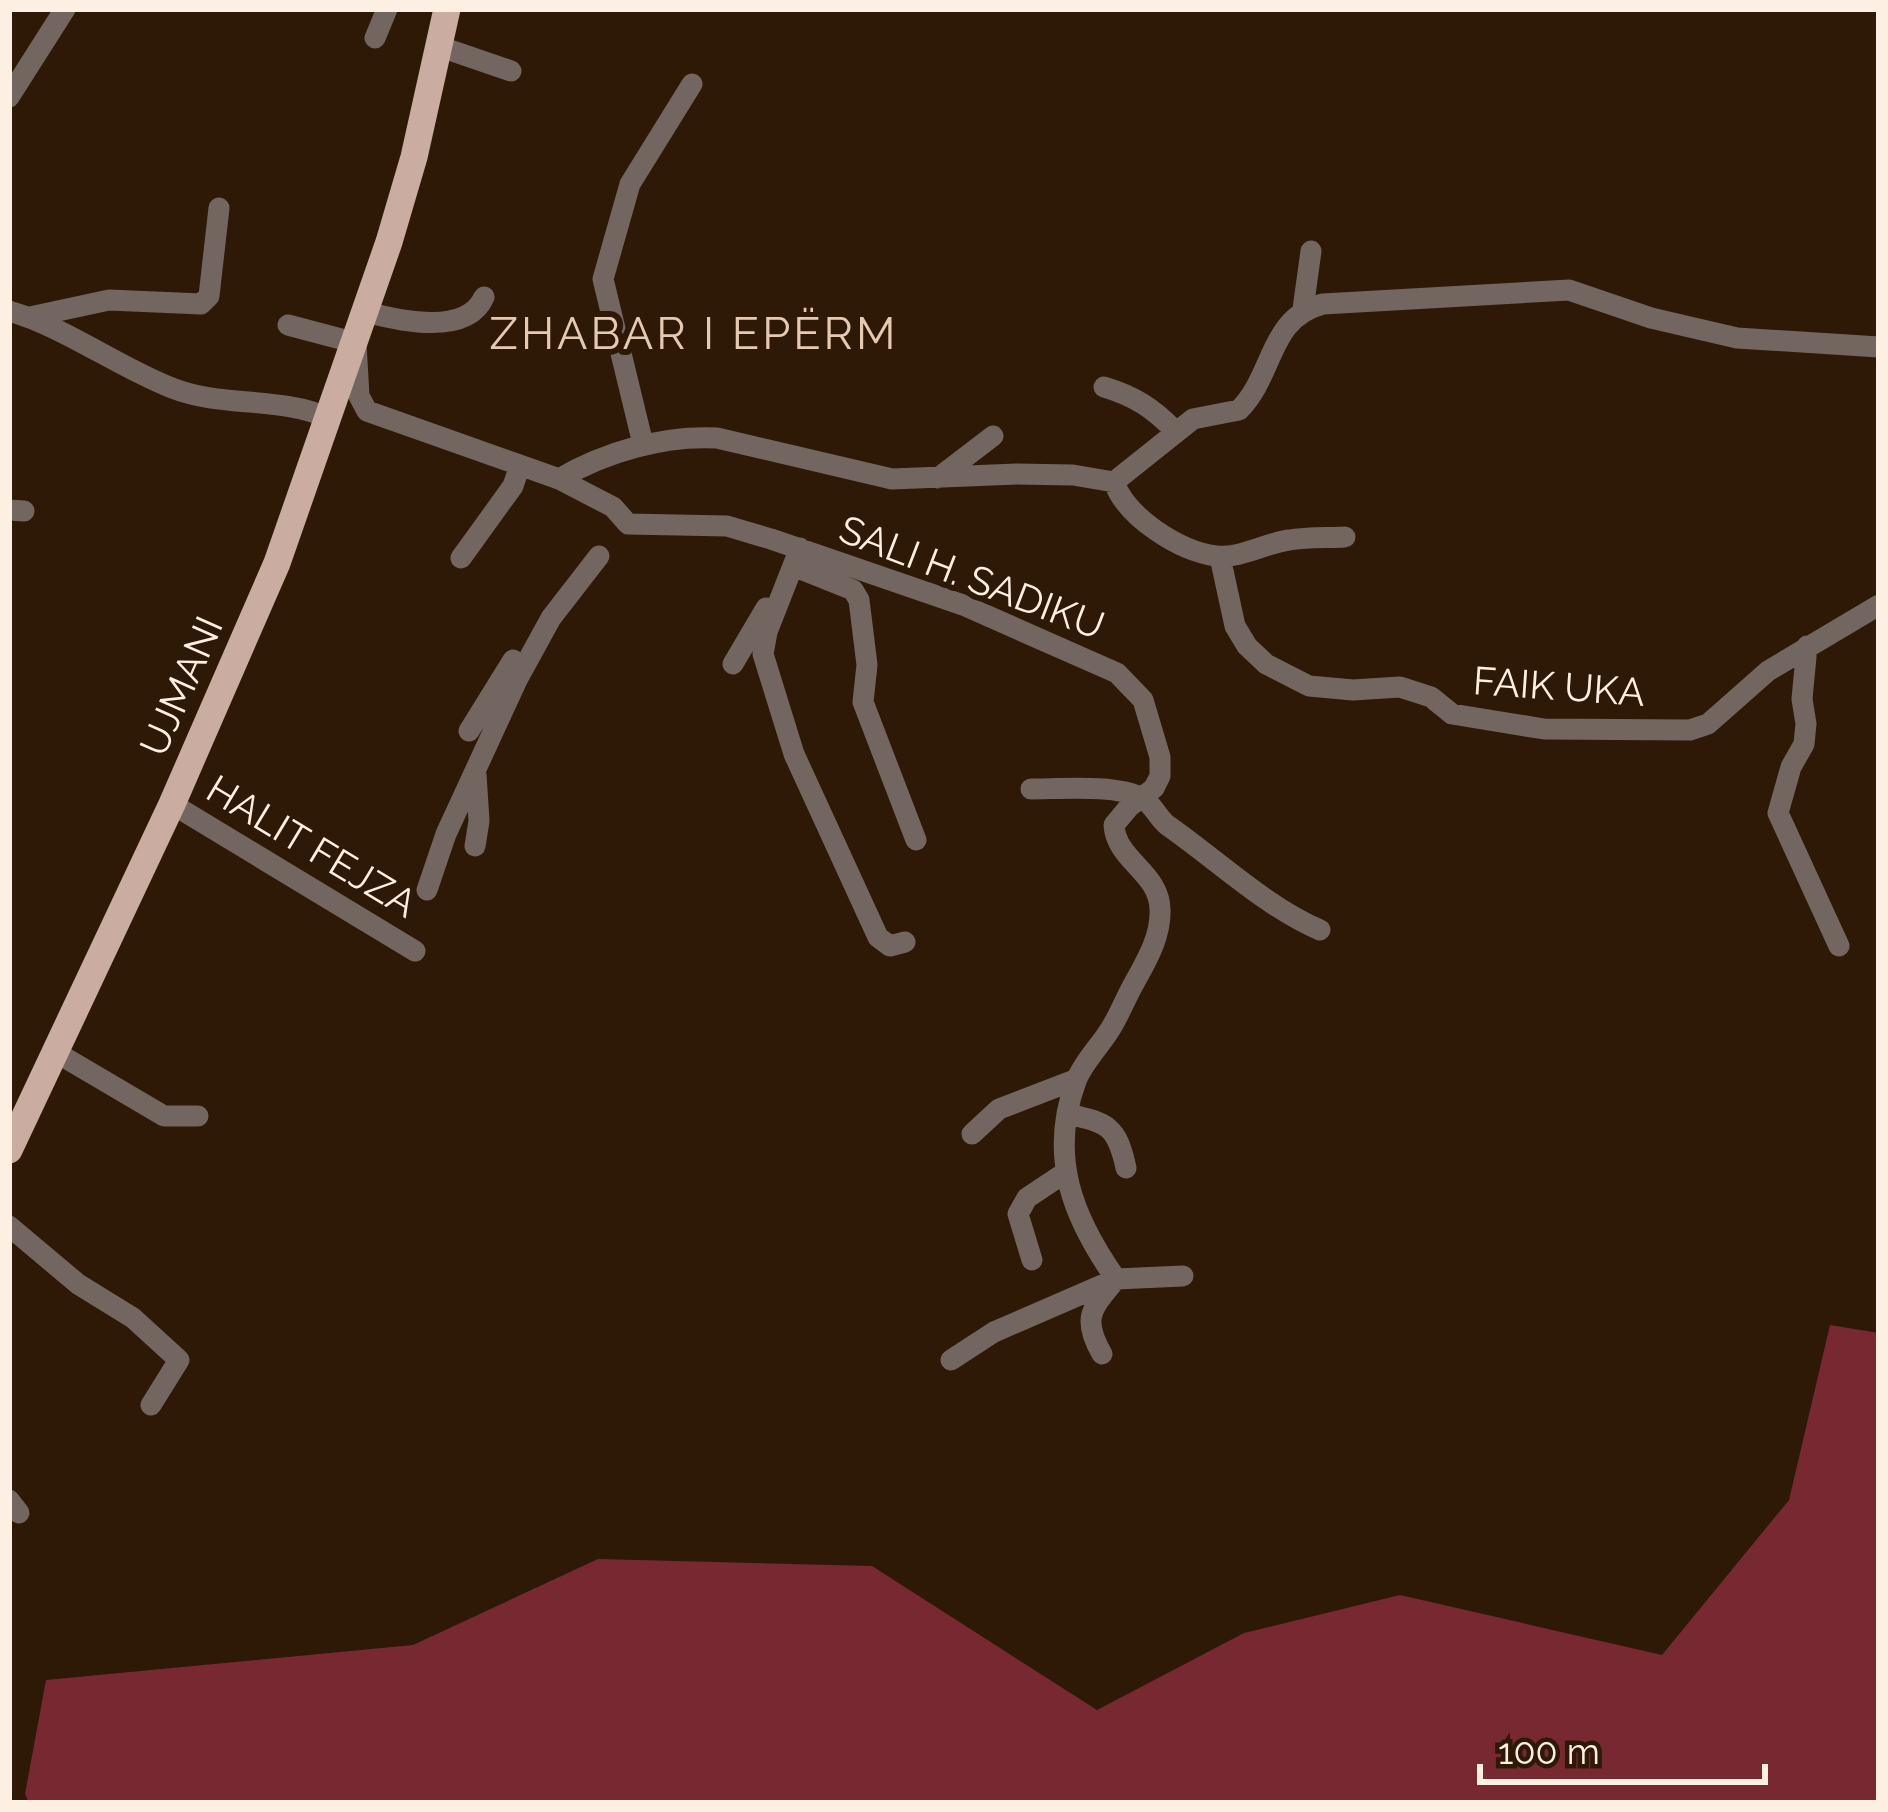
<svg xmlns="http://www.w3.org/2000/svg" width="1888" height="1812" font-family="Raleway,sans-serif">
  <style>
    .forest { fill: #782830 }
    .lines { fill: none; stroke-linecap: round; stroke-linejoin: round }
    .minor { stroke: #73655f; stroke-width: 21 }
    .major { stroke: #caaca1; stroke-width: 27 }
    .labels { text-anchor: middle; dominant-baseline: central; stroke-width: 12; stroke-linejoin: round; paint-order: stroke }
    .street-label { font-size: 39px; fill: #fdefe2; stroke: #2d1905 }
    .quarter-label { font-size: 45px; letter-spacing: 3px; fill: #e5cab1; stroke: #2d1905 }
  </style>
  <rect width="100%" height="100%" fill="#2d1905"/>
  <path class="forest" d="M1830 1325 1879 1333V1803H29L25 1794 46 1680 413 1645 598 1559 872 1566 1097 1710 1244 1633 1400 1595 1662 1655 1789 1500Z"/>
  <g class="lines">
    <path class="minor" d="M375 38 387 9
      M438 46 511 71
      M9 97 65 9
      M1303 309 1311 251
      M9 311C67 328 116 366 172 388 223 408 279 396 329 418
      M366 312C400 321 467 336 484 297
      M30 317 109 300 201 304 209 296 219 208
      M288 325 356 343 359 396 367 411 559 479 613 507 628 524
      M1104 387C1134 396 1153 408 1174 430
      M643 444 603 279 630 184 692 84
      M938 478 993 436
      M559 479C605 452 664 435 717 438L892 479 1017 474 1073 475 1114 482 1193 419 1239 410C1275 374 1268 318 1323 304L1569 290 1651 318 1737 338 1879 347
      M1114 482C1126 517 1179 551 1216 556 1239 559 1266 543 1289 540 1307 537 1327 538 1345 537
      M9 510 24 511
      M628 524 727 526 771 539 963 605 1117 673 1143 700 1160 757V776L1154 788 1129 807 1114 825C1116 861 1160 872 1160 910 1161 938 1145 963 1132 987 1125 1000 1119 1015 1111 1028 1101 1045 1083 1062 1076 1081 1048 1157 1073 1218 1116 1279 1092 1308 1081 1318 1102 1354
      M800 548 767 632 763 654 794 754 878 937 890 946 905 942
      M1220 557 1235 626 1247 646 1266 664 1309 686 1353 690 1400 687 1431 697 1452 714 1544 729 1690 730 1708 724 1768 671 1879 605
      M461 558 513 486 519 468
      M793 566 853 590 859 600 867 665 863 702 916 840
      M1807 646 1802 699 1806 724 1804 744 1791 767 1778 813 1839 946
      M733 664 766 608
      M469 731 513 660
      M1031 789C1060 789 1117 784 1142 798 1153 804 1157 817 1167 825 1216 859 1266 907 1320 930
      M172 804 415 951
      M475 846 479 821 476 774
      M427 890 446 834 517 680 551 618 599 556
      M57 1053 164 1116H198
      M1068 1114C1108 1123 1117 1126 1126 1168
      M972 1134 999 1109 1077 1079
      M9 1226 78 1284 133 1318 179 1360 151 1405
      M1032 1260 1018 1214 1027 1198 1066 1172
      M951 1360 994 1332 1116 1279 1183 1276
      M9 1500 19 1513"/>
    <path class="major" d="M9 1150 172 804 277 563 389 242 414 157 447 9"/>
  </g>
  <g class="labels">
    <g class="street-label">
      <text transform="translate(972 577) rotate(21)">SALI H. SADIKU</text>
      <text transform="translate(181 686) rotate(-66)">UJMANI</text>
      <text transform="translate(1559 686) rotate(4)">FAIK UKA</text>
      <text transform="translate(312 846) rotate(31)">HALIT FEJZA</text>
    </g>
    <g class="quarter-label">
      <text x="694" y="333">ZHABAR I EPËRM</text>
    </g>
  </g>
  <rect width="1888" height="1812" fill="none" stroke="#fdefe2" stroke-width="24"/>
  <path d="M1480 1764v18h285v-18" fill="none" stroke="#fdefe2" stroke-width="6"/>
  <text x="1498" y="1764" font-size="36" fill="#fdefe2" stroke="#2d1905" stroke-width="9" paint-order="stroke">100 m</text>
</svg>
